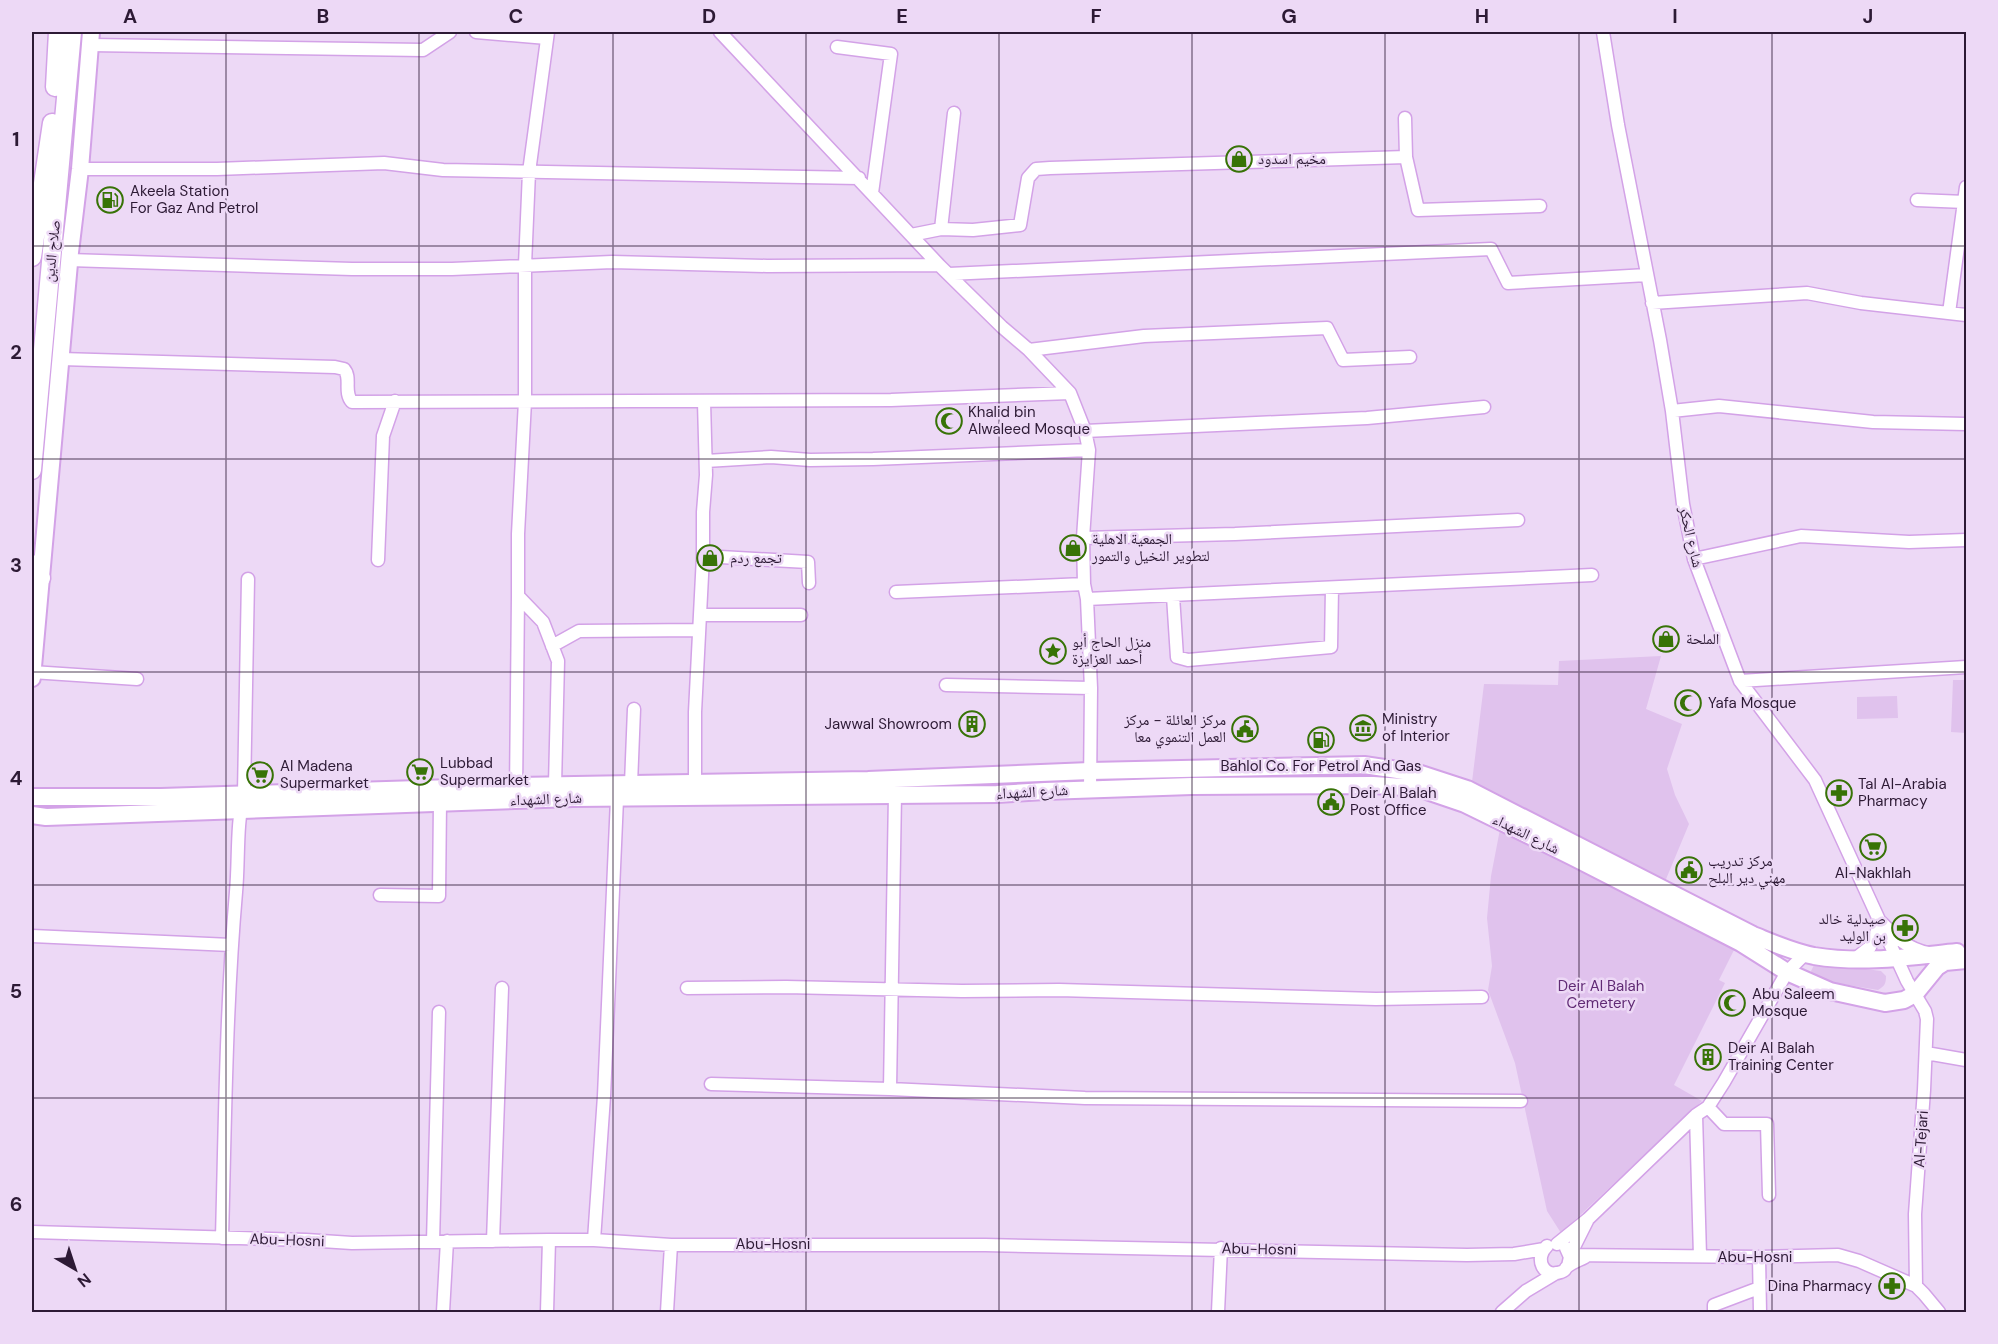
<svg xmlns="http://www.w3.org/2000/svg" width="1998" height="1344" font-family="'DM Sans','Noto Naskh Arabic',sans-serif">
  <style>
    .green { fill: #e0c2ed }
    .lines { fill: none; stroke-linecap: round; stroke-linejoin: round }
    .minor-casing { stroke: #d3a2e7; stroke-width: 15 }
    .major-casing { stroke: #d3a2e7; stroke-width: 20 }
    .highway-casing { stroke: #d3a2e7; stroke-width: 21 }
    .minor { stroke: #fff; stroke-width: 12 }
    .major { stroke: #fff; stroke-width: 16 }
    .highway { stroke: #fff; stroke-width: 18 }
    .grid { fill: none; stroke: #2d1a35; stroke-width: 1.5; stroke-opacity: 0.55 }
    .labels { text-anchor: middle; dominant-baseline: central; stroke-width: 5; stroke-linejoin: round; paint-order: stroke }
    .poi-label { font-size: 15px; fill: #2d1a35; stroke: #edd9f6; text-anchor: start }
    .street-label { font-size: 15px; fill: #2d1a35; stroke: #edd9f6 }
    .park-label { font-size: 15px; fill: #612b75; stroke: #edd9f6 }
    .neatline { fill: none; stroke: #2d1a35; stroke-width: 2 }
    .grid-label { font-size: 20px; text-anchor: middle; font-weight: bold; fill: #2d1a35 }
  </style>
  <rect width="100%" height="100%" fill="#edd9f6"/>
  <path class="green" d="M1661 656 1646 709 1682 724 1667 769 1675 795 1689 824 1664 884 1472 782 1484 684 1558 685 1559 661Z
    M1953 680H1966V733L1951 732Z
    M1897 696 1898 718 1857 719V697Z
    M1501 824 1736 946 1719 980 1725 983 1674 1085 1702 1101 1561 1233 1547 1211 1515 1063 1488 990 1492 966 1487 918 1491 876Z
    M1820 963 1881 971 1886 976C1886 983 1885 986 1878 990L1818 980 1813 977 1811 971 1814 965Z"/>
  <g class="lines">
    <g class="minor-casing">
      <path id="minor" d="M476 32 547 38
        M548 32 529 172 525 265V401L518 534V596L543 622 558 661 555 785
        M720 32 939 265 1002 327 1029 350 1070 393 1085 431 1089 450 1083 538 1084 584 1087 599 1091 688 1090 789
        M1603 32 1618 125 1660 340 1672 411 1683 504 1694 559 1740 681 1815 780 1907 981 1925 1011 1927 1019 1924 1090 1915 1214 1916 1286
        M90 45 423 50 450 32
        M837 47 891 54 872 193
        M1405 118 1406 157
        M80 169H217L384 163 443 170 859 178
        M1917 200 1965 202
        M941 229 954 113
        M911 235 941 229 973 230 1020 225 1028 178 1036 169 1050 168 1406 157 1418 210 1540 206
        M69 260 352 269H452L612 262 767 266 939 265
        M949 274 1491 249 1508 283 1647 275
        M1652 303 1807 293 1861 303 1966 315
        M1949 313 1966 187
        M1029 350 1144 336 1327 328 1343 360 1410 357
        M61 359 335 367 344 369C352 378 343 392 352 402L891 400 1070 393
        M1672 411 1719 406 1873 422 1966 424
        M1085 431 1367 418 1484 407
        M706 461 771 457 810 460 873 459 1089 450
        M1083 538 1235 534 1518 520
        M703 556 808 562 809 583
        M1694 559 1801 536 1909 542 1966 540
        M378 560 383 436 395 401
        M896 592 1084 584
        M1173 596 1177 657 1188 660 1331 647 1332 588
        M1087 599 1592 575
        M700 615H801
        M552 646 579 631 699 630
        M32 672 137 679
        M1740 681 1966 667
        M946 685 1091 688
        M631 784 634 709
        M695 789V712L703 556V512L706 475 704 402
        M516 793 518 596
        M380 895 439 896 440 802
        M32 936 231 945
        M1855 959 1870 947 1881 922C1896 937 1907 949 1928 953
        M687 988 786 987 962 991 1059 990 1376 999 1482 997
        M1926 1053 1966 1060
        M711 1084 890 1089 1085 1098 1521 1101
        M890 1089 895 794
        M1708 1107 1724 1124H1767L1769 1195
        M1696 1115 1700 1256
        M1588 1219 1570 1255 1759 1257 1838 1255 1859 1261 1916 1286 1924 1294 1939 1312
        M32 1232 306 1240 352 1243 549 1240H594L671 1245H985L1467 1255 1514 1254 1544 1249
        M222 1238C225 1123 226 1007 236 892 239 860 236 825 244 793L248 579
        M594 1240 604 1096 617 799
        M493 1241 502 988
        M433 1242 439 1012
        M1557 1244 1588 1219 1696 1115 1708 1107 1724 1082 1787 972 1805 954
        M1547 1246C1534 1258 1543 1279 1561 1272 1567 1270 1563 1270 1568 1266 1573 1262 1580 1260 1585 1257
        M1566 1248 1570 1257 1568 1266
        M1759 1257 1760 1312
        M443 1312 447 1241
        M547 1312 549 1240
        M667 1312 671 1245
        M1218 1312 1221 1248
        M1502 1312 1526 1291 1556 1273
        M1714 1312V1305L1759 1288"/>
    </g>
    <g class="major-casing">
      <path id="major" d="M32 678 70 252 80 169 91 32
        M32 797H161L517 786 868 780 1090 771 1364 765 1418 773 1467 789 1753 935C1773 943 1793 952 1814 956 1863 964 1908 957 1957 952
        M32 815 46 817 573 798 997 794 1045 791 1192 786 1373 785 1418 788 1465 804 1573 857 1741 943 1787 972 1830 991 1885 1003 1904 1000 1915 994 1937 967 1945 962 1966 960"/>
    </g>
    <g class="highway-casing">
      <path id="highway" d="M55 87 58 32
        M32 257 52 123
        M32 470 72 32
        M32 564 41 578"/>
    </g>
    <use href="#minor" class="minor"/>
    <use href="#major" class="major"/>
    <use href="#highway" class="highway"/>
  </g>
  <path class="grid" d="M226 32V1312M419 32V1312M613 32V1312M806 32V1312M999 32V1312M1192 32V1312M1385 32V1312M1579 32V1312M1772 32V1312M32 246H1966M32 459H1966M32 672H1966M32 885H1966M32 1098H1966"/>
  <defs>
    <g id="shop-ring" transform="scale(1.35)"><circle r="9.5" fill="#edd9f6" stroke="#387307" stroke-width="1.5"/><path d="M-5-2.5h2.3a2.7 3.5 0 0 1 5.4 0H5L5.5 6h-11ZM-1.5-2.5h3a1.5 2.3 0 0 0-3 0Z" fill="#387307"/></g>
    <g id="fuel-ring" transform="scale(1.35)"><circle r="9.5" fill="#edd9f6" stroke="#387307" stroke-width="1.5"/><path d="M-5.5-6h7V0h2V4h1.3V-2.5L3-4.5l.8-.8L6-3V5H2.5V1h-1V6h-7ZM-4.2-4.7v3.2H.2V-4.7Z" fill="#387307"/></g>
    <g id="mosque-ring" transform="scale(1.35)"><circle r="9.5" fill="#edd9f6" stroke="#387307" stroke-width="1.5"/><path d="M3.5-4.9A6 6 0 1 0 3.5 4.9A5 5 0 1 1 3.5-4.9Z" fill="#387307"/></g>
    <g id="sight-ring" transform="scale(1.35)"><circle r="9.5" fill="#edd9f6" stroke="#387307" stroke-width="1.5"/><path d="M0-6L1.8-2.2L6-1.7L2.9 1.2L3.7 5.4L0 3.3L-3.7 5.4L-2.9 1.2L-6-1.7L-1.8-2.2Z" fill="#387307"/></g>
    <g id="building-ring" transform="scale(1.35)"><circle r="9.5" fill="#edd9f6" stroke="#387307" stroke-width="1.5"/><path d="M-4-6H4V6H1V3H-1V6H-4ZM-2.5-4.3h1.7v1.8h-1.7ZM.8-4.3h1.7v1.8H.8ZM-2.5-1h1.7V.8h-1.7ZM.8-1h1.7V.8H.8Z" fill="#387307"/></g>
    <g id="museum-ring" transform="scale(1.35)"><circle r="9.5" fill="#edd9f6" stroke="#387307" stroke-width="1.5"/><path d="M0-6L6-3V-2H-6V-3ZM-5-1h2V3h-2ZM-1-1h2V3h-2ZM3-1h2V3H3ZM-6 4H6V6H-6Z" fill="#387307"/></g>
    <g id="civic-ring" transform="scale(1.35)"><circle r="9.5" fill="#edd9f6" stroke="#387307" stroke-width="1.5"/><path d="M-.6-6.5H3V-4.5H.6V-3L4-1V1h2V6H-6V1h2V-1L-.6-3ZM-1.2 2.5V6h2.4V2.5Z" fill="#387307"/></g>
    <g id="supermarket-ring" transform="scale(1.35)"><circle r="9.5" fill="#edd9f6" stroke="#387307" stroke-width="1.5"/><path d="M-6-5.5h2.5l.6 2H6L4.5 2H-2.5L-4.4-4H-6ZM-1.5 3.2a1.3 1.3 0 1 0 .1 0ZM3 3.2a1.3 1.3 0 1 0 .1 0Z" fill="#387307"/></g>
    <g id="pharmacy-ring" transform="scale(1.35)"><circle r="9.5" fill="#edd9f6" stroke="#387307" stroke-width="1.5"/><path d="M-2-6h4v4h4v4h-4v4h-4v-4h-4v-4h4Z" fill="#387307"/></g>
  </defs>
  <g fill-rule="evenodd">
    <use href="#shop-ring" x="1239" y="159"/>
    <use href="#fuel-ring" x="110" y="200"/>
    <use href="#mosque-ring" x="949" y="421"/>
    <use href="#shop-ring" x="1073" y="548"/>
    <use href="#shop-ring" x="710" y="558"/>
    <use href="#shop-ring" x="1666" y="639"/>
    <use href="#sight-ring" x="1053" y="651"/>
    <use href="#mosque-ring" x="1688" y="703"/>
    <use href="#building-ring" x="972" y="724"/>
    <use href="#museum-ring" x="1363" y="728"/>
    <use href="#civic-ring" x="1245" y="729"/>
    <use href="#fuel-ring" x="1321" y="740"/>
    <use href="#supermarket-ring" x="420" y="772"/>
    <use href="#supermarket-ring" x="260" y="775"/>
    <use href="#pharmacy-ring" x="1839" y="793"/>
    <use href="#civic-ring" x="1331" y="802"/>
    <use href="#supermarket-ring" x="1873" y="847"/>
    <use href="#civic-ring" x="1689" y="870"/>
    <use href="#pharmacy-ring" x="1905" y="928"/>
    <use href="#mosque-ring" x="1732" y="1003"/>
    <use href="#building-ring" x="1708" y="1057"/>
    <use href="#pharmacy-ring" x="1892" y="1286"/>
  </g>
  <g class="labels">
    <g class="poi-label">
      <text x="1258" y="159">مخيم اسدود</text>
      <text x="130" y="191">Akeela Station<tspan x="130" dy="17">For Gaz And Petrol</tspan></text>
      <text x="968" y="412">Khalid bin<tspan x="968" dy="17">Alwaleed Mosque</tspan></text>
      <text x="1092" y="539">الجمعية الاهلية<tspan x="1092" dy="17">لتطوير النخيل والتمور</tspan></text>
      <text x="730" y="558">تجمع ردم</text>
      <text x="1686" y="639">الملحة</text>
      <text x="1072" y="642">منزل الحاج أبو<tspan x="1072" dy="17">أحمد العزايزة</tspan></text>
      <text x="1708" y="703">Yafa Mosque</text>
      <text x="1382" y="719">Ministry<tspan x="1382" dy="17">of Interior</tspan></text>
      <text x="1226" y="720" text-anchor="end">مركز العائلة - مركز<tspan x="1226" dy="17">العمل التنموي معا</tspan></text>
      <text x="952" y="724" text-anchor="end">Jawwal Showroom</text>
      <text x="440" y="763">Lubbad<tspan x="440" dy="17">Supermarket</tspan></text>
      <text x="280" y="766">Al Madena<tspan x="280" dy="17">Supermarket</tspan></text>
      <text x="1321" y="766" text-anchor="middle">Bahlol Co. For Petrol And Gas</text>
      <text x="1858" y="784">Tal Al-Arabia<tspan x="1858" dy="17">Pharmacy</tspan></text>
      <text x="1350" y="793">Deir Al Balah<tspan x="1350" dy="17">Post Office</tspan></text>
      <text x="1708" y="861">مركز تدريب<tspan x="1708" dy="17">مهني دير البلح</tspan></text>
      <text x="1873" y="873" text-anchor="middle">Al-Nakhlah</text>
      <text x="1886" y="919" text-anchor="end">صيدلية خالد<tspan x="1886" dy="17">بن الوليد</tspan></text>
      <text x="1752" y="994">Abu Saleem<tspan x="1752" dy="17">Mosque</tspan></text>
      <text x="1728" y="1048">Deir Al Balah<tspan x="1728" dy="17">Training Center</tspan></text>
      <text x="1872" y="1286" text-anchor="end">Dina Pharmacy</text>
    </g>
    <g class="street-label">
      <text transform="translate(52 251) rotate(-84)">صلاح الدين</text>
      <text transform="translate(1691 537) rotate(77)">شارع الحكر</text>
      <text transform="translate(1032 792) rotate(-3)">شارع الشهداء</text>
      <text transform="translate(546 799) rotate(-2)">شارع الشهداء</text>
      <text transform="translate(1526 834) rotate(26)">شارع الشهداء</text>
      <text transform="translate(1921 1139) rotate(-86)">Al-Tejari</text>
      <text transform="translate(287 1240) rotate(2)">Abu-Hosni</text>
      <text x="773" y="1244">Abu-Hosni</text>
      <text transform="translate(1259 1249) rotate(1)">Abu-Hosni</text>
      <text x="1755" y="1257">Abu-Hosni</text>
    </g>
    <g class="park-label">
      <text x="1601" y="986">Deir Al Balah<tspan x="1601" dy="17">Cemetery</tspan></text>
    </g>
  </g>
  <rect width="1998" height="1344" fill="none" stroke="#edd9f6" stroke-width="66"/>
  <g transform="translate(75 1269) rotate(141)" stroke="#edd9f6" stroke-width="4.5" paint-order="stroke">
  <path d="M0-4.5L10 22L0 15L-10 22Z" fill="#2d1a35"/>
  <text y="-9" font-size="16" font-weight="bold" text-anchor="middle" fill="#2d1a35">N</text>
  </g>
  <rect x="33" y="33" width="1932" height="1278" class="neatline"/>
  <g class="grid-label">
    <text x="130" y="23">A</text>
    <text x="323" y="23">B</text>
    <text x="516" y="23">C</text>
    <text x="709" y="23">D</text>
    <text x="902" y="23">E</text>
    <text x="1096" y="23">F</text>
    <text x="1289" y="23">G</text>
    <text x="1482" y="23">H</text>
    <text x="1675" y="23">I</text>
    <text x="1868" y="23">J</text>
    <text x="16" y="146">1</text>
    <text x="16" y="359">2</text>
    <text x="16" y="572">3</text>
    <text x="16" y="785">4</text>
    <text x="16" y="998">5</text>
    <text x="16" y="1211">6</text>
  </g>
</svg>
